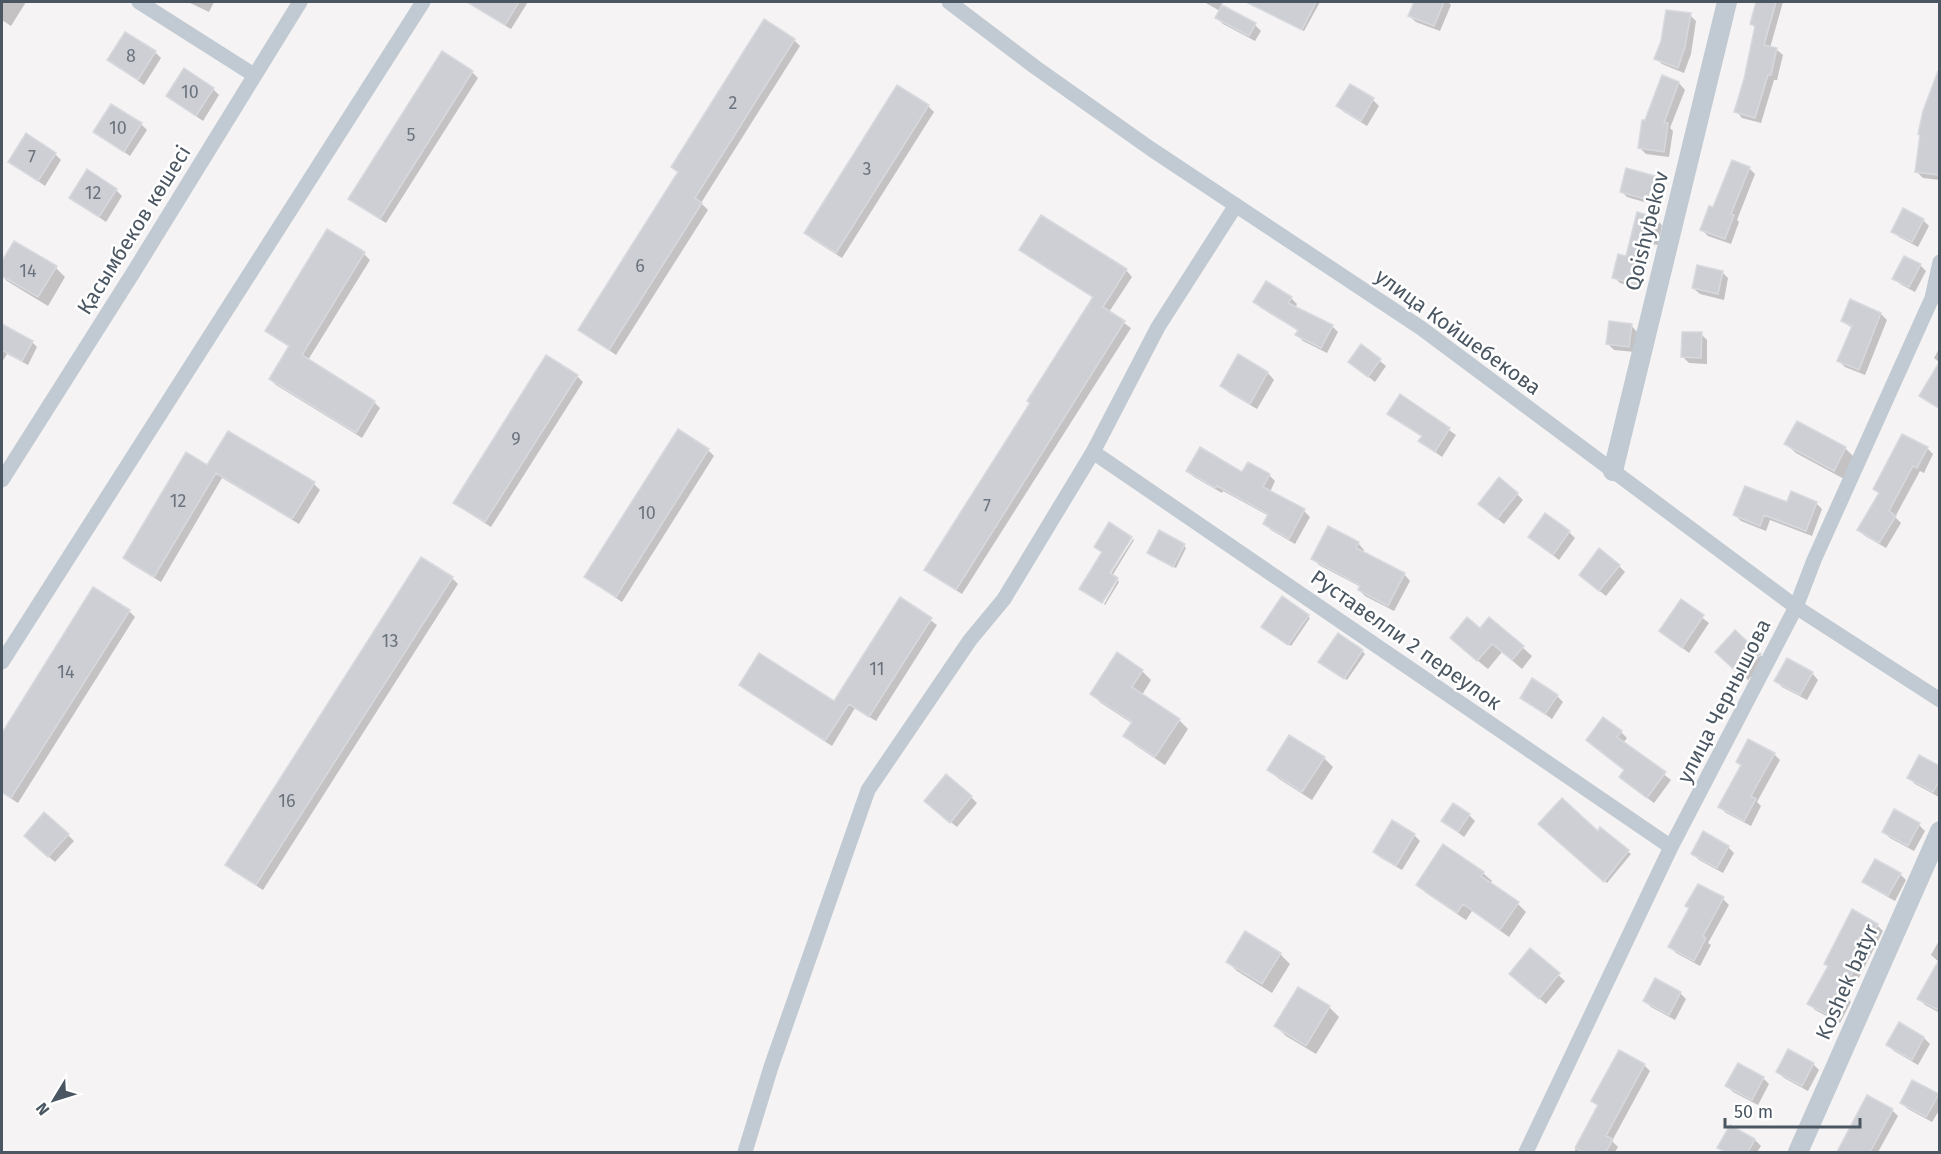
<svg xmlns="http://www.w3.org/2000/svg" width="1941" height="1154" font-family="'Fira Sans',sans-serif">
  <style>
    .shadow { fill: #0003 }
    .building { fill: #cdcfd5; stroke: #d7d9de; stroke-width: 1.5 }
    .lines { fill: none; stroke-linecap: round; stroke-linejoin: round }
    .minor { stroke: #c1cad2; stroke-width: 15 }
    .tertiary { stroke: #c1cad2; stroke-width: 20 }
    .labels { text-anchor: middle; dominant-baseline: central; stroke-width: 5; stroke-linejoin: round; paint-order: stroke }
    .number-label { font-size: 18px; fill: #6b747e }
    .street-label { font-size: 21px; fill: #4a5661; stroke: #fff }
  </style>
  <rect width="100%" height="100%" fill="#f5f3f3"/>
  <path class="shadow" d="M2 2H26L11 26 2 20Z
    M188 2H214L209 12Z
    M478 2H528L511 29 481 11 475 5Z
    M1204 2H1223L1221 6 1255 25 1261 31 1255 41 1223 24 1217 18 1220 11Z
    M1266 2H1320L1304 31 1265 11 1263 9Z
    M1415 2H1448L1451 5 1440 31 1416 22 1409 16Z
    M1758 2H1783L1770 48 1776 49 1783 55 1777 80H1774L1761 123 1742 118 1736 111 1745 79 1756 28 1751 24Z
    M1690 15 1696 21 1691 54 1684 73 1662 64 1656 58Z
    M764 21 794 40 800 46 701 203 708 210 616 355 580 330 679 173 673 167Z
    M155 52 161 58 144 85 109 60Z
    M442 53 472 72 478 78 386 223 356 204 350 198Z
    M1940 72V180L1923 178 1917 172 1925 111Z
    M1663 77 1679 83 1685 90 1670 128 1673 131 1669 157 1646 154 1640 148 1646 122Z
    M1351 86 1373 100 1379 106 1367 126 1344 112 1338 106Z
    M213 89 219 95 203 121 167 96Z
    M928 106 934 112 842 258 812 239 806 233Z
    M141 124 147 130 130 156 95 132Z
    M55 154 61 160 45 186 10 161Z
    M1749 168 1755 174 1737 220 1739 222 1731 244 1708 236 1702 230 1714 209Z
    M1658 178 1664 184 1658 206 1627 197 1621 191Z
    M116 190 122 196 106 222 70 197Z
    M1656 219 1662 225 1658 245 1652 244 1641 289 1620 283 1614 277Z
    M1923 220 1929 226 1918 247 1899 237 1893 231Z
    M14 243 56 268 65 277 48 306 7 281 2 276V264Z
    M1021 249 1126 270 1132 277 1109 312 1131 328 962 594 932 575 926 569 1031 403 1094 298 1027 255Z
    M364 254 370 260 308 360 374 402 380 408 362 438 276 385 270 379 290 347 267 331Z
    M1920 265 1926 271 1915 292 1900 284 1894 278Z
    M1722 272 1728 278 1724 300 1700 294 1693 288Z
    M1291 298 1297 304 1295 308 1332 326 1338 332 1327 353 1303 341 1297 335 1299 331 1261 308 1255 302Z
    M1881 314 1887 320 1865 375 1845 367 1839 361 1852 328 1842 321Z
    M1631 325 1637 332 1635 352 1614 350 1608 344Z
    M2 326 32 342 37 347 28 365 7 354 2 362Z
    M1701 334 1707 340V364L1689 363 1683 357Z
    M1361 346 1386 366 1375 382 1350 362Z
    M1940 347V363L1934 358Z
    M1238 356 1268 373 1274 380 1257 409 1228 392 1222 385Z
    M577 376 583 382 491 527 461 508 455 502Z
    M1401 396 1456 435 1442 457 1420 441 1423 437 1389 414Z
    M1786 444 1845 448 1855 458 1844 479 1796 453Z
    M1927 448 1933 454 1924 473 1920 471 1895 517 1901 523 1886 548 1865 536 1859 530 1880 494 1875 489Z
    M708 450 714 456 622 602 592 582 586 576Z
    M208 467 314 484 320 490 299 524 222 478 161 582 131 564 125 558Z
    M1188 471 1269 475 1275 481 1270 492 1304 511 1310 517 1295 544 1271 530 1265 524 1269 516 1223 491 1222 493 1194 477Z
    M1517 494 1523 500 1504 524 1486 510Z
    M1816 503 1822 509 1812 536 1770 520 1766 531 1741 521 1735 515 1788 504Z
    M1110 524 1104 578 1107 580 1133 539 1134 540 1112 576 1101 602 1103 552Z
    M1569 532 1575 538 1559 560 1530 537Z
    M1358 543 1364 550 1362 553 1404 574 1410 581 1394 611 1365 596 1359 590 1361 587 1319 565 1313 559Z
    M1184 546 1186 548 1176 568 1151 555Z
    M1619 566 1625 572 1606 596 1587 581Z
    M452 578 458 584 263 890 233 871 227 865Z
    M1118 580 1119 582 1105 605 1104 604Z
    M94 589 129 611 135 617 18 803 2 793V736Z
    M901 599 937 625 876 721 855 708 832 746 747 691 741 685 835 703Z
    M1681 601 1709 623 1689 653 1661 631Z
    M1308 616 1310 618 1291 646 1266 629Z
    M1480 630 1522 647 1532 656 1522 669 1502 652 1488 669 1461 647Z
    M1362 651 1365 654 1347 680 1323 664Z
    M1760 655 1766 661 1748 680 1723 658Z
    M1142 671 1151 680 1142 695 1179 720 1188 729 1165 765 1135 745 1125 736 1133 724 1101 703 1091 694Z
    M1812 673 1818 680 1807 700 1782 687 1776 681Z
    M1557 696 1563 702 1552 719 1522 698Z
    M1621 732 1627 738 1623 743 1671 780 1654 803 1627 783 1621 777 1626 770 1594 746Z
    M1774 754 1780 760 1757 802 1761 806 1751 826 1726 813 1720 807 1742 766Z
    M1324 758 1333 767 1312 800 1279 779 1269 770Z
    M1940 768 1939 797 1915 784 1909 778Z
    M971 797 977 803 957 827 932 807Z
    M1895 811 1919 825 1925 831 1914 851 1890 838 1884 832Z
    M1469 815 1475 821 1464 837 1443 821Z
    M1540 824 1598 833 1601 829 1631 854 1607 883Z
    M68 835 74 841 55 862 32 842Z
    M1414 835 1420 841 1402 870 1381 858 1375 852Z
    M1444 846 1483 873 1492 881 1490 884 1518 904 1526 912 1509 937 1472 911 1466 920 1426 893 1418 885Z
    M1728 847 1734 853 1723 873 1699 860 1693 854Z
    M1900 874 1906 880 1895 901 1870 887 1864 881Z
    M1723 899 1729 905 1708 943 1711 945 1700 966 1676 953 1670 947Z
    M1877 925 1883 931 1848 999 1851 1002 1840 1023 1815 1010 1809 1003 1829 967Z
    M1246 933 1280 954 1290 964 1272 993 1237 971 1228 962Z
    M1940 939V1013L1925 1005 1919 999 1939 962 1931 955Z
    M1530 950 1565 981 1546 1004 1517 980Z
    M1680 993 1686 999 1675 1020 1651 1007 1645 1001Z
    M1329 1007 1339 1017 1316 1054 1286 1036 1276 1026Z
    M1924 1038 1930 1044 1918 1065 1894 1051 1888 1045Z
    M1813 1064 1819 1070 1808 1091 1784 1078 1778 1072Z
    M1644 1065 1650 1071 1612 1141 1618 1147 1615 1152H1574L1599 1107 1593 1101Z
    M1763 1078 1769 1084 1758 1105 1733 1092 1727 1086Z
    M1938 1096 1940 1098V1109L1932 1122 1908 1109 1902 1103Z
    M1868 1097 1892 1110 1898 1116 1878 1152H1838Z
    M1730 1127 1755 1140 1761 1146 1757 1152H1724L1719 1147Z"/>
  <path class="building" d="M467 2H519L505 25Z
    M1246 2H1316L1302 30Z
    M1414 2H1444L1434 26 1408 16Z
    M1756 2H1776L1764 45 1777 48 1771 75H1768L1755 118 1734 112 1744 79 1755 26 1750 24Z
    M1222 5 1256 23 1249 36 1215 18Z
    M1666 10 1691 13 1685 47 1678 68 1654 59 1661 41Z
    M764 19 795 39 695 198 702 203 609 350 578 330 678 172 671 167Z
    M125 32 156 51 138 80 107 60Z
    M442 51 473 71 380 219 348 199Z
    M184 68 214 88 196 116 166 96Z
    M1938 71 1940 72V158L1938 175 1915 172 1920 135 1918 134 1923 111Z
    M1662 75 1679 82 1664 123H1668L1664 152 1638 148 1642 120H1645Z
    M1350 84 1374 98 1361 121 1336 106Z
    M897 85 929 105 836 253 804 233Z
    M111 104 142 123 124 152 93 132Z
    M26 133 56 153 38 181 8 162Z
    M1732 160 1750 167 1731 214 1734 215 1725 239 1700 230 1709 206 1713 207Z
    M1626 168 1659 177 1652 201 1620 192Z
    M87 169 117 189 99 217 69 198Z
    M1903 208 1924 219 1912 242 1891 232Z
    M1637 212 1657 218 1652 240 1646 238 1635 284 1612 278 1618 254 1626 256Z
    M1041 215 1127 269 1103 307 1125 321 956 590 924 570 1030 403 1027 401 1093 297 1019 250Z
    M327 229 365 252 302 355 375 401 356 433 269 379 289 346 265 331Z
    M14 241 57 266 38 297 2 276V261Z
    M1904 256 1921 264 1909 287 1892 279Z
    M1697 265 1723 271 1718 294 1692 288Z
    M1266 281 1292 297 1288 303 1333 325 1321 348 1295 335 1298 330 1253 302Z
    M1850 299 1881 313 1859 370 1837 361 1852 326 1841 321Z
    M1609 321 1632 324 1629 347 1606 344Z
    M2 324 33 341 22 361 2 350Z
    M1682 332H1702L1701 358 1681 357Z
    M1361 344 1381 359 1368 377 1348 362Z
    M1238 354 1268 372 1250 404 1220 386Z
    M546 355 578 375 485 522 453 503Z
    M1940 361V409L1919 396Z
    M1400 394 1450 428 1435 452 1418 441 1422 436 1387 414Z
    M1797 421 1846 447 1834 471 1784 444Z
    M678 429 709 449 616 597 584 577Z
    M228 431 315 482 292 519 216 473 154 577 123 558 186 452 207 465Z
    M1902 434 1928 447 1917 468 1913 466 1889 511 1896 516 1879 543 1857 530 1879 493 1873 489Z
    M1200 447 1242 472 1248 462 1270 474 1263 487 1305 509 1289 539 1263 524 1268 514 1217 486 1215 488 1186 471Z
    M1499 477 1518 493 1497 519 1478 504Z
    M1745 486 1787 502 1791 491 1817 502 1806 531 1764 515 1760 526 1733 515Z
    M1545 513 1570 531 1553 555 1528 537Z
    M1109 522 1132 537 1110 573 1118 578 1102 603 1079 589 1102 552 1094 547Z
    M1328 526 1359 542 1356 548 1405 573 1388 606 1358 590 1360 585 1311 559Z
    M1159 530 1185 544 1173 567 1147 553Z
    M1599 548 1620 565 1599 591 1579 575Z
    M421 557 453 577 256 885 225 865Z
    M93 587 130 610 11 798 2 792V733Z
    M1282 596 1309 615 1288 645 1261 627Z
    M900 597 932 618 869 717 849 704 825 741 739 685 759 653 834 701Z
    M1681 599 1704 615 1682 648 1659 631Z
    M1467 617 1480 628 1489 617 1524 646 1512 660 1492 644 1477 661 1450 638Z
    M1735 630 1761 654 1741 676 1715 652Z
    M1338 633 1363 650 1344 679 1318 662Z
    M1117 652 1143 670 1132 687 1180 719 1155 757 1123 736 1132 722 1090 694Z
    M1787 658 1813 672 1800 695 1774 681Z
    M1532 678 1558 695 1545 714 1520 698Z
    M1603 717 1622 731 1617 737 1666 772 1647 798 1619 777 1624 770 1586 740Z
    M1289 735 1325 757 1302 792 1267 770Z
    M1748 739 1775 753 1751 796 1756 799 1744 821 1718 807 1741 765 1736 762Z
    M1919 755 1940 766V780L1933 792 1907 778Z
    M946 774 972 796 950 823 924 801Z
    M1562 798 1598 831 1600 827 1629 850 1604 882 1538 824Z
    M1453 803 1470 814 1458 832 1441 821Z
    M1894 809 1920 823 1908 846 1882 832Z
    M44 812 69 834 48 857 24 836Z
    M1392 820 1415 834 1396 866 1373 852Z
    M1703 831 1729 846 1717 868 1691 854Z
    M1443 844 1484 872 1481 876 1519 902 1500 930 1463 904 1457 913 1416 885Z
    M1875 859 1901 873 1888 896 1862 882Z
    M1698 884 1724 897 1703 936 1706 938 1694 961 1668 947 1689 908 1685 906Z
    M1852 909 1878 924 1842 993 1846 995 1834 1018 1807 1004 1828 966 1824 964Z
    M1245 931 1281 953 1262 984 1226 962Z
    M1530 948 1560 973 1539 999 1509 974Z
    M1940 958V1011L1917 999Z
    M1655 978 1681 992 1669 1015 1643 1001Z
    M1298 987 1330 1006 1306 1046 1274 1026Z
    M1899 1022 1924 1037 1912 1060 1886 1045Z
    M1788 1049 1814 1063 1802 1086 1776 1072Z
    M1619 1050 1645 1064 1606 1136 1613 1139 1606 1152H1583L1575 1148 1598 1105 1591 1101Z
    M1738 1063 1764 1077 1752 1100 1725 1086Z
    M1912 1080 1939 1094 1926 1117 1900 1103Z
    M1867 1095 1893 1109 1880 1134 1870 1152H1837Z
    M1730 1125 1755 1139 1748 1152H1726L1717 1148Z"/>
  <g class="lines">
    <path class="minor" d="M139 2 254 75
      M949 2 1035 67 1151 149 1421 328 1796 607 1940 700
      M1093 452 1671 847
      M2 480 133 273 300 2
      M2 662 423 2
      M745 1152 771 1067 868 790 970 640 1004 599 1093 452 1158 327 1236 205
      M1526 1152 1671 847 1796 607 1814 560 1932 298 1940 262"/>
    <path class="tertiary" d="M1613 471 1727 2
      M1798 1152 1940 831"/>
  </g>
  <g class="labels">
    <g class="number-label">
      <text x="131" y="56">8</text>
      <text x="190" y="92">10</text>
      <text x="733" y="103">2</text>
      <text x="118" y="128">10</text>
      <text x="411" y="135">5</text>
      <text x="32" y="157">7</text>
      <text x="867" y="169">3</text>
      <text x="93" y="193">12</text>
      <text x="640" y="266">6</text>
      <text x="28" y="271">14</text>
      <text x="516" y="439">9</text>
      <text x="178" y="501">12</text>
      <text x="987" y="506">7</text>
      <text x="647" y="513">10</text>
      <text x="390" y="641">13</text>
      <text x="877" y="669">11</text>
      <text x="66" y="672">14</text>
      <text x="287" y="801">16</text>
    </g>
    <g class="street-label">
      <text transform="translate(134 230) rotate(-58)">Қасымбеков көшесі</text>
      <text transform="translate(1647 231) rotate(-76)">Qoishybekov</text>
      <text transform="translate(1458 332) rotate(36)">улица Койшебекова</text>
      <text transform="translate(1406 640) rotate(35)">Руставелли 2 переулок</text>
      <text transform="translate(1724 701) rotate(-63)">улица Чернышова</text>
      <text transform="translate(1847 982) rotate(-66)">Koshek batyr</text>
    </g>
  </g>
  <rect width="1941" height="1154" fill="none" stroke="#4a5661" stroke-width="6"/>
  <g transform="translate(54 1100) rotate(232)" stroke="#ffffff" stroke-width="4.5" paint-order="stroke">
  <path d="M0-4.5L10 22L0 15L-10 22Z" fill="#4a5661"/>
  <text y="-9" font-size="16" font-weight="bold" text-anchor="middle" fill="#4a5661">N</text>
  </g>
  <path d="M1725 1118v9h135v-9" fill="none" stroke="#4a5661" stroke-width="3"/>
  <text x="1734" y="1118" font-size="18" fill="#4a5661" stroke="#ffffff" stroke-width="4.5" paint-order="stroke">50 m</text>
</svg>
